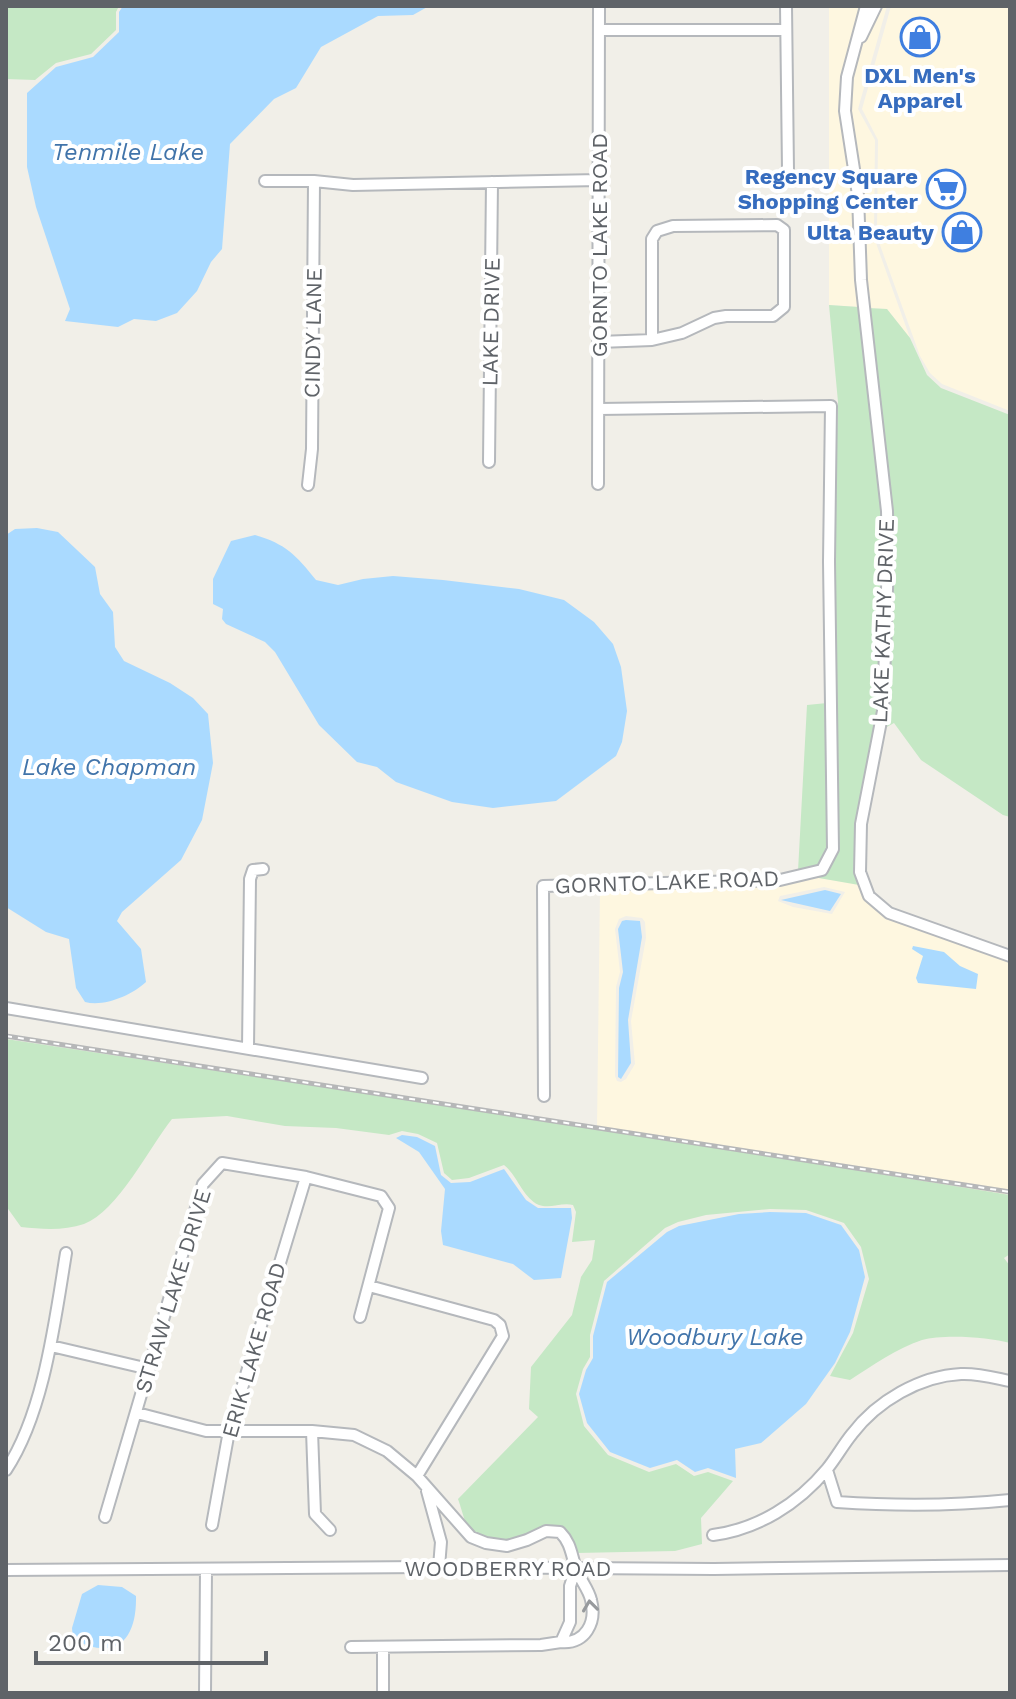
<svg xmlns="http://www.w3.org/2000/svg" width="1016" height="1699" font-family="'Work Sans',sans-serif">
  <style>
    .commercial { fill: #fef7e0; fill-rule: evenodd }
    .green { fill: #c5e8c5 }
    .water { fill: #aadaff }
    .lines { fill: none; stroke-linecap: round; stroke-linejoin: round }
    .minor-casing { stroke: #b5b8bc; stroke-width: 14 }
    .minor { stroke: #fff; stroke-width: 10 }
    .rail-casing { stroke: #b6b7b8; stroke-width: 5 }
    .rail { stroke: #fff; stroke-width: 2; stroke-dasharray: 6; stroke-linecap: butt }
    .oneway { stroke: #979a9d }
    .labels { text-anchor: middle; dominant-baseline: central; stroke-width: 8; stroke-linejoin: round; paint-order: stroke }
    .shop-label { font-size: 22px; font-weight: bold; fill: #366cbe; stroke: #fff; text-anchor: end }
    .street-label { font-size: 22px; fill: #5f6368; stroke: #fff }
    .water-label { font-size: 24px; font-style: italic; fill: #4174aa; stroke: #fff }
  </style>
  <rect width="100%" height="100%" fill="#f1efe8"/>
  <path class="commercial" d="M829 6H861L847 60 859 307 829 305Z
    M880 6H887L858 109 875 140 874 232 877 246 910 338 887 309 867 308 850 121 851 78 859 48Z
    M891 6H1010V411L942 384 930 373 920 356 880 245 877 232 878 140 862 109Z
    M813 877 858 884 872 906 887 917 1010 961V1195L597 1128 600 889ZM824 887 845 892 832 914 793 907 778 901 780 896ZM626 916 642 918 645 922 646 938 631 1021 635 1064 626 1079 621 1082 617 1081 615 1076 616 987 620 972 615 929 619 919Z"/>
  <path class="green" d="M6 6H119L116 12V30L91 54 56 63 35 80 6 79Z
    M829 305 859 307 884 531 879 710 856 834 855 867 859 885 813 877 837 851 833 562 838 402Z
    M867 308 887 309 910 338 927 375 941 388 1010 415V817L1003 815 921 760 894 723 885 728 892 559Z
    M827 703 829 848 820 866 798 871 807 705Z
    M6 1039 597 1128 1010 1195V1254L1004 1258 1010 1266V1343C989 1337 943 1334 922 1340 897 1348 872 1366 850 1380L830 1376 853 1333 869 1279 861 1247 844 1223 806 1210 770 1209 706 1215 678 1222 665 1228 604 1281 590 1335V1357L583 1369 576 1394 584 1426 608 1455 649 1472 676 1464 694 1476 708 1472 733 1481 701 1518 702 1544 675 1551 576 1553 573 1540 563 1528C537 1534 481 1554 466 1524 463 1516 461 1507 458 1499L538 1417 529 1409 531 1367 572 1315 581 1277 592 1260 595 1240 572 1242 576 1212 573 1205C562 1202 550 1209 539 1205 522 1197 518 1176 504 1165L469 1178 452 1180 444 1173 437 1143 418 1134 402 1131 389 1135 336 1128 285 1126 227 1116 172 1119C149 1148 118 1211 84 1224 64 1231 41 1229 21 1227L6 1206Z"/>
  <path class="water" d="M123 6H429L413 15 378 16 321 47 296 88 274 99 230 144 222 249 211 262 197 291 177 313 156 321 134 319 118 327 65 321 70 309 36 207 27 167V93L56 67 93 57 119 32V12Z
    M37 528 58 532 95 567 100 594 113 612 115 647 124 661 170 683 193 698 208 714 213 763 202 820 181 860 122 912 117 921 141 949 146 982C132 995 105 1007 85 1002L76 988 69 939 46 932 6 907V535L15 529Z
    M255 535C286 544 296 555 316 580L338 585 363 579 393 576 443 580 519 589 564 600 594 622 613 644 621 667 627 711 622 742 616 756 556 801 493 808 452 802 396 782 377 767 357 762 319 725 275 652 265 642 226 624 222 619 223 609 213 604V579L231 541Z
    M825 890 841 894 830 911 781 900Z
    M626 920 640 921 642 937 628 1020 631 1063 621 1079 618 1077 619 988 623 972 618 929 622 921Z
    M913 946 944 952 960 966 978 974 976 989 918 983 916 978 923 956 912 949Z
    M402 1135 417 1137 435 1146 441 1175 451 1183 470 1182 504 1169 526 1200 538 1208H571L572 1218 561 1278 534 1280 513 1264 443 1245 441 1231 445 1189 419 1152 396 1138Z
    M770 1212 806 1213 841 1225 859 1250 865 1277 850 1332 835 1363 806 1404 761 1443 735 1449 736 1478 708 1468 695 1472 677 1460 650 1468 610 1452 587 1423 579 1394 586 1370 593 1358V1336L607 1282 667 1232 679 1226 739 1214Z
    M98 1585 122 1587 136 1596C137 1640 116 1662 73 1639L72 1628 82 1594Z"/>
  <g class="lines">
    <g class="minor-casing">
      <path id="minor" d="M786 6 788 170
        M866 6 847 77 845 111 858 195 861 280 887 511 888 559 883 711 861 824 860 872 869 896 889 913 1010 956
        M599 30H785
        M861 37 876 6
        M265 181H314L353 185 599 180
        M599 342 652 340 682 333 714 318 726 316H773L784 307V230L777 225 673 226 657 231 652 239V340
        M489 462 492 182
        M598 484 599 6
        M308 485 312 449 314 181
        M6 1008 422 1078
        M248 1048 250 879 253 870 263 869
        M544 1096 543 886 780 880 822 870 833 849 829 562 831 406 599 409
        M369 1286 494 1320 500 1325 503 1336 417 1476
        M51 1346 149 1369
        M137 1413 206 1431H312L354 1435 387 1451 417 1476 471 1537 486 1543 507 1546 527 1540 546 1531 560 1532C572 1544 571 1556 577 1571 581 1581 589 1590 591 1600 597 1623 585 1644 561 1642L570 1622V1586L576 1568
        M312 1431 315 1514 330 1530
        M6 1470C44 1413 55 1320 66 1253
        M827 1470 837 1502C895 1506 952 1506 1010 1500
        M427 1491 441 1542 439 1567
        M105 1517 203 1184 222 1163 306 1177 381 1196 389 1208 360 1317
        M212 1525 229 1431 306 1177
        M713 1535C758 1529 798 1504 827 1469 836 1458 843 1445 852 1434 877 1401 920 1376 961 1374 977 1373 995 1378 1010 1381
        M6 1570 425 1567 714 1569 1010 1565
        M351 1647 541 1645 561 1642
        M205 1693 206 1570
        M383 1693V1647"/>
    </g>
    <use href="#minor" class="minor"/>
    <g class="rail-casing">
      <path id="rail" d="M6 1036 1010 1192"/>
    </g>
    <use href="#rail" class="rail"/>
  </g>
  <defs><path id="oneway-chevron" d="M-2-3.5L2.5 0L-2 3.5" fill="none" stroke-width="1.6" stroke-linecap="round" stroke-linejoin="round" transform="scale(2)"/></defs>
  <use class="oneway" href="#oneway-chevron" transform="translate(590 1606) rotate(-97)"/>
  <defs>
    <g id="shop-ring" transform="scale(2)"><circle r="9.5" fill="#fff" stroke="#3f7fe0" stroke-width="1.5"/><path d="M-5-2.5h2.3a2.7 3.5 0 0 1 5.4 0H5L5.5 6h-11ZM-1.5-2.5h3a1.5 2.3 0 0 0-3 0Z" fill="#3f7fe0"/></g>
    <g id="supermarket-ring" transform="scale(2)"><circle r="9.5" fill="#fff" stroke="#3f7fe0" stroke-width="1.5"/><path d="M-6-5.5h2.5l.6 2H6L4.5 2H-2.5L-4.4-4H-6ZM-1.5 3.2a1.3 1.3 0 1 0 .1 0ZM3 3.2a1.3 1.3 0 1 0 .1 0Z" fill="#3f7fe0"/></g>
  </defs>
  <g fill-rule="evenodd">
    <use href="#shop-ring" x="920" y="37"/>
    <use href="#supermarket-ring" x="946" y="189"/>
    <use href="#shop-ring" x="962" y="232"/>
  </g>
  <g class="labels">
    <g class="shop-label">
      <text x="920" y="75" text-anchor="middle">DXL Men's<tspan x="920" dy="25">Apparel</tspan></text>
      <text x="918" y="176">Regency Square<tspan x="918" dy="25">Shopping Center</tspan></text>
      <text x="934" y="232">Ulta Beauty</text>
    </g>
    <g class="street-label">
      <text transform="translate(599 245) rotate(-90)">GORNTO LAKE ROAD</text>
      <text transform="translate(491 322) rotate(-89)">LAKE DRIVE</text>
      <text transform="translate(313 333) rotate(-89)">CINDY LANE</text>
      <text transform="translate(883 621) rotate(-88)">LAKE KATHY DRIVE</text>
      <text transform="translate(667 882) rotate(-2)">GORNTO LAKE ROAD</text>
      <text transform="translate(173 1291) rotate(-73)">STRAW LAKE DRIVE</text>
      <text transform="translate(254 1350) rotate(-74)">ERIK LAKE ROAD</text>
      <text x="508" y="1568">WOODBERRY ROAD</text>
    </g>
    <g class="water-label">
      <text x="128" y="152">Tenmile Lake</text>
      <text x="109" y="767">Lake Chapman</text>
      <text x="715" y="1337">Woodbury Lake</text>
    </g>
  </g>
  <rect width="1016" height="1699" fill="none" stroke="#5f6368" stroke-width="16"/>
  <path d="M36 1651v12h230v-12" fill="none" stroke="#5f6368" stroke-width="4"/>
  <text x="48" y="1651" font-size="24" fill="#5f6368" stroke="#ffffff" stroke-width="6" paint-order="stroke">200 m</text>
</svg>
